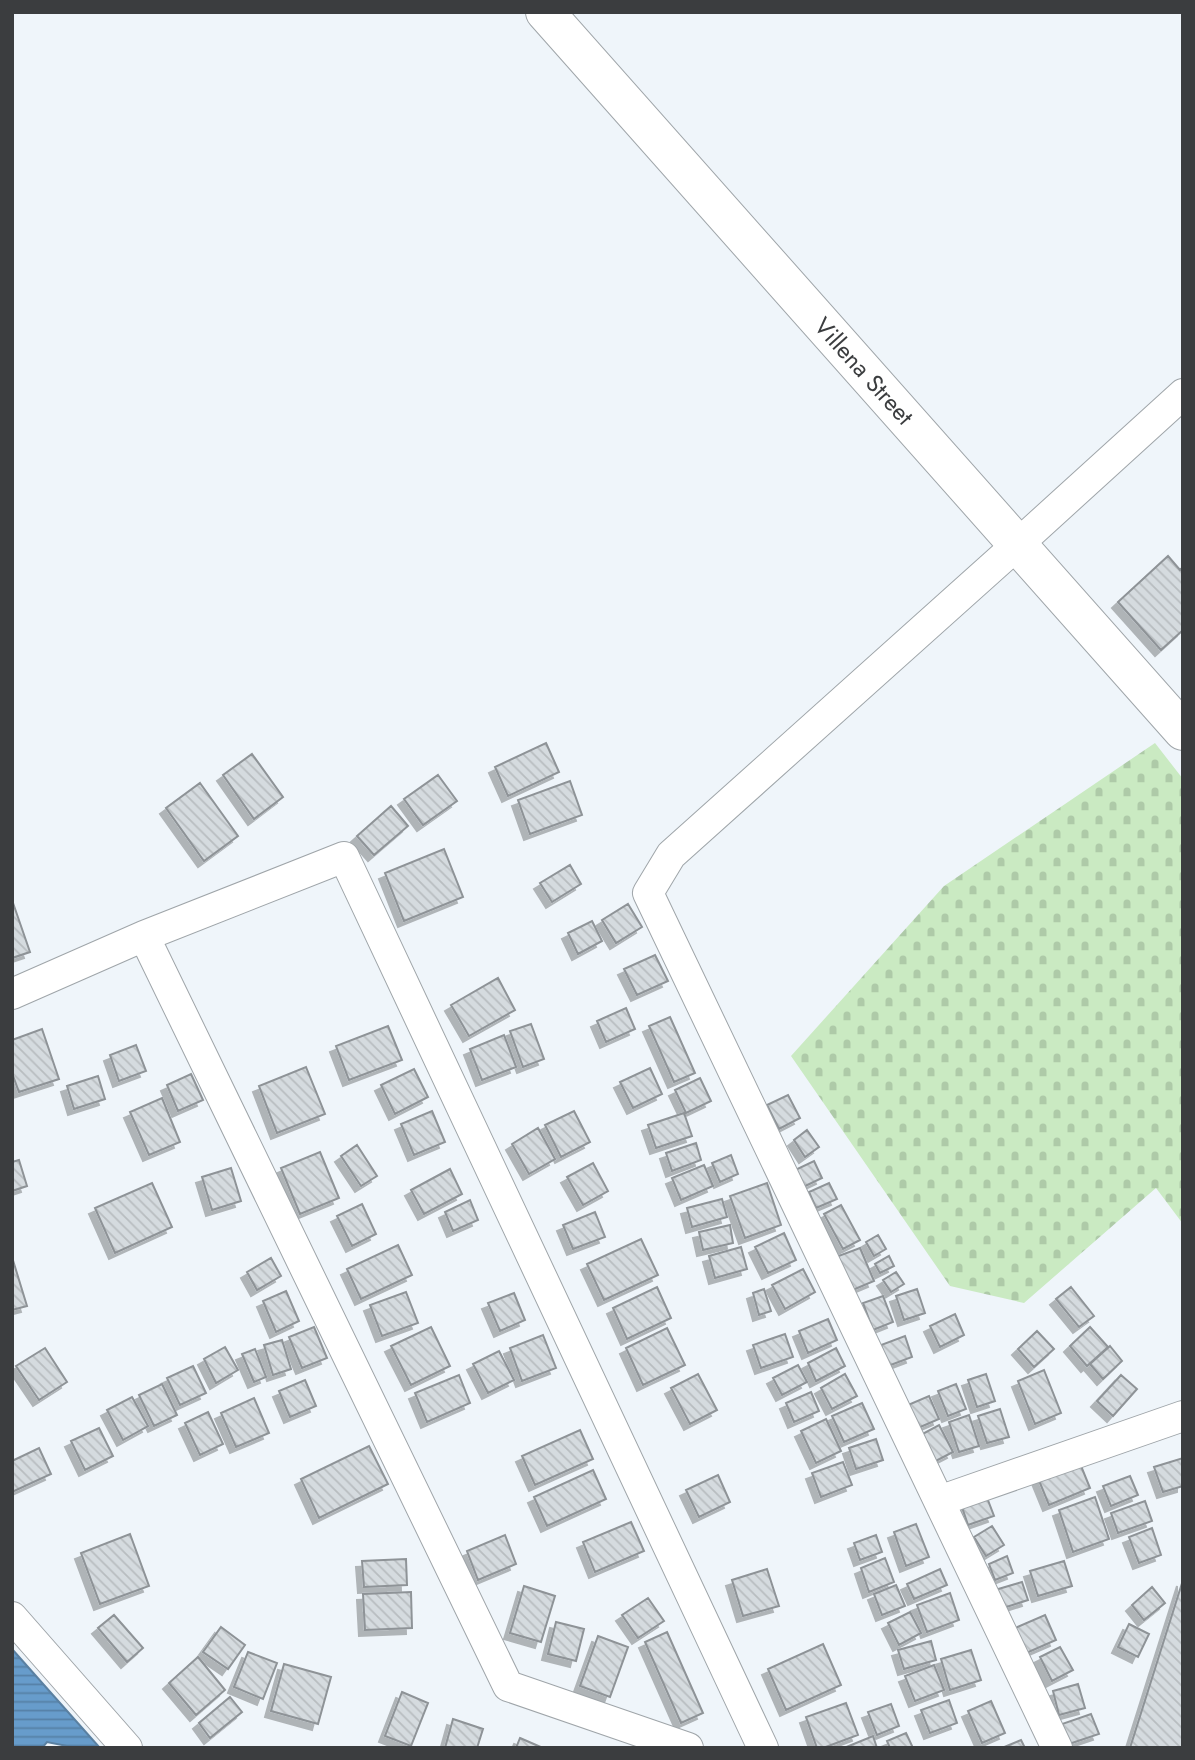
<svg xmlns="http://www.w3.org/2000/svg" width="1195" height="1760" font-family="Jost,sans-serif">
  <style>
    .cemetery { fill: url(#cemetery-stones) }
    .water { fill: url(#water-rules); stroke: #5a80a1; stroke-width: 2 }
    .building { fill: url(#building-back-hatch); stroke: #8e9397; stroke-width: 2; filter: url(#shadow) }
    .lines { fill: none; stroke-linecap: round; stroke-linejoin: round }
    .minor-casing { stroke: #9fa5a9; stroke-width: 32 }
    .secondary-casing { stroke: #9fa5a9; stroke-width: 40 }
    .minor { stroke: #fff; stroke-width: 30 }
    .secondary { stroke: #fff; stroke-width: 38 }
    .labels { text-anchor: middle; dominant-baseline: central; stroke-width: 6; stroke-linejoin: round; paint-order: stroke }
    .street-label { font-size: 24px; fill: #3b3d3f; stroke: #fff }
  </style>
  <defs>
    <pattern id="cemetery-stones" width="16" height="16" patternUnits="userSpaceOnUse" patternTransform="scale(1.75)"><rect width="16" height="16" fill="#caeac2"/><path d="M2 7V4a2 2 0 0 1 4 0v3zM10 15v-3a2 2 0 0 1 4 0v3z" fill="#aecaa8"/></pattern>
    <pattern id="water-rules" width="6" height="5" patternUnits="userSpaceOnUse" patternTransform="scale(1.75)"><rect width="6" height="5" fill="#679ccb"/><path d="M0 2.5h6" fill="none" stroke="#5680a6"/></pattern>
    <pattern id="building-back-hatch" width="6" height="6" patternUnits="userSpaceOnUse" patternTransform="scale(1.75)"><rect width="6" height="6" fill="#d5dbdf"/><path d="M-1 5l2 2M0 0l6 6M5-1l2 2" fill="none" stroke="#b8bdc0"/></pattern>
    <filter id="shadow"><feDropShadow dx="-6" dy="6" stdDeviation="0" flood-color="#0004"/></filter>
  </defs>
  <rect width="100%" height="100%" fill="#eff5fa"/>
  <path class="cemetery" d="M1155 743 1183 779V1224L1156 1188 1024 1303 950 1286 791 1056 944 886Z"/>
  <path class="water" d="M12 1649 100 1748H77L47 1742 42 1748H12Z"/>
  <path class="building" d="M1168 556 1180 570 1183 567V630L1161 650 1118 602Z
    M546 743 559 772 508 796 495 767Z
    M252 754 283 797 254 819 223 775Z
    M438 775 457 801 423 825 404 799Z
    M570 781 582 815 530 834 518 800Z
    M200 783 238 836 204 861 166 808Z
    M391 806 408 826 374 855 357 836Z
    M444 849 463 897 404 921 385 873Z
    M570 865 581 884 552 902 540 883Z
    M12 900 30 952 12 958Z
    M628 904 642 927 616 943 602 920Z
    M592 921 602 941 578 954 568 933Z
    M655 955 668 981 637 995 624 969Z
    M498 978 515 1010 469 1036 451 1005Z
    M626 1008 635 1029 606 1042 597 1021Z
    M670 1017 695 1073 674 1082 649 1026Z
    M531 1024 544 1059 523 1067 510 1031Z
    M388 1026 402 1060 349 1080 336 1046Z
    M42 1029 59 1079 19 1092 12 1073V1040Z
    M504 1035 516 1067 482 1080 470 1049Z
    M136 1045 146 1071 119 1081 110 1055Z
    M306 1067 325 1114 277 1133 259 1086Z
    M650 1068 662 1094 633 1108 620 1082Z
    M414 1069 428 1097 395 1114 381 1085Z
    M191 1074 203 1100 178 1111 167 1085Z
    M98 1076 105 1099 74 1109 67 1086Z
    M700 1078 711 1101 686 1113 675 1090Z
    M788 1095 800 1118 779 1129 767 1105Z
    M162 1098 180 1142 149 1155 130 1112Z
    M432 1111 445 1142 414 1155 401 1124Z
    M574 1111 590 1142 561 1157 545 1125Z
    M684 1113 692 1136 656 1148 648 1125Z
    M538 1128 555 1159 529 1174 512 1144Z
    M807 1130 819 1147 805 1157 794 1140Z
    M696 1143 701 1160 672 1171 666 1153Z
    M357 1145 377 1176 361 1186 341 1156Z
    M320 1152 339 1198 300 1214 281 1168Z
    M731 1155 738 1174 720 1182 712 1163Z
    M19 1160 27 1186 12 1191V1162Z
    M814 1161 822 1178 799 1189 791 1172Z
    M593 1163 608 1191 583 1205 567 1177Z
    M704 1165 713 1186 681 1200 672 1178Z
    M231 1168 241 1201 212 1210 202 1177Z
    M450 1169 462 1194 424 1214 411 1190Z
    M152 1183 172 1227 115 1253 95 1208Z
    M767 1183 781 1225 745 1238 730 1196Z
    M829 1183 837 1199 816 1208 809 1192Z
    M722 1199 727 1217 692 1227 687 1208Z
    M470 1200 478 1220 453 1231 445 1212Z
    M362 1204 376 1234 352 1246 337 1216Z
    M841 1205 860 1240 843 1249 824 1214Z
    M595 1212 605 1237 573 1249 563 1225Z
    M730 1225 733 1243 703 1250 699 1232Z
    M784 1233 796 1260 768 1273 755 1247Z
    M878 1235 886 1249 874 1256 866 1242Z
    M641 1239 658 1275 604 1300 587 1264Z
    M398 1245 412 1275 361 1299 347 1269Z
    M741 1247 747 1269 715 1278 709 1256Z
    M860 1248 874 1281 848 1292 833 1258Z
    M889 1256 894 1266 880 1273 875 1264Z
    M12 1257 27 1306 12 1310Z
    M271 1258 281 1276 257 1290 247 1272Z
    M803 1269 815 1292 785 1309 772 1285Z
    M896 1272 904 1284 891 1292 883 1280Z
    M657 1287 671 1318 627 1339 613 1308Z
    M1071 1287 1094 1316 1079 1327 1056 1299Z
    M764 1289 771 1311 759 1315 753 1293Z
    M917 1289 925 1313 904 1320 896 1296Z
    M286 1291 299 1321 276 1332 263 1301Z
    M406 1292 418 1323 382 1336 370 1305Z
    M514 1293 525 1320 500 1331 488 1303Z
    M883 1296 893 1322 873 1330 863 1303Z
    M955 1314 964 1335 940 1347 930 1326Z
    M828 1319 837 1340 808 1353 799 1331Z
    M314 1327 327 1358 302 1368 289 1337Z
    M431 1327 450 1366 411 1385 391 1346Z
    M1090 1327 1108 1347 1087 1366 1070 1346Z
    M667 1328 685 1365 643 1385 626 1348Z
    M1037 1331 1054 1349 1034 1367 1018 1349Z
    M785 1334 793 1357 761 1368 753 1345Z
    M543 1335 556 1368 522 1381 510 1348Z
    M905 1336 912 1357 888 1366 881 1345Z
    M282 1340 291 1369 273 1375 264 1345Z
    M1110 1346 1122 1361 1103 1379 1090 1364Z
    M225 1347 238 1370 216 1383 204 1359Z
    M45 1348 67 1382 39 1400 16 1366Z
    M836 1348 845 1366 816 1381 808 1363Z
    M255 1349 266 1377 254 1382 242 1354Z
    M499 1351 514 1380 488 1393 473 1364Z
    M798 1365 807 1382 782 1395 773 1378Z
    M193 1366 206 1393 180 1405 167 1378Z
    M1044 1370 1061 1413 1035 1424 1018 1381Z
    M698 1374 717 1410 690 1424 671 1388Z
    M845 1374 857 1396 832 1409 821 1388Z
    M986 1374 995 1401 977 1407 968 1380Z
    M459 1375 470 1403 427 1422 415 1393Z
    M1121 1375 1137 1389 1113 1416 1097 1401Z
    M305 1380 316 1406 290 1417 279 1391Z
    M162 1384 177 1415 154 1426 139 1395Z
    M956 1384 966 1409 948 1416 938 1391Z
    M811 1392 819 1411 794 1422 786 1403Z
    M929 1396 939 1419 918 1428 908 1405Z
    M132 1397 148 1426 123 1440 107 1410Z
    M254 1398 269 1433 236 1447 221 1413Z
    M862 1403 874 1429 844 1442 832 1416Z
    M1000 1409 1009 1437 987 1443 978 1416Z
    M208 1412 223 1444 200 1455 185 1423Z
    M969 1415 979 1446 959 1452 949 1422Z
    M826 1419 841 1451 816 1463 801 1431Z
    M939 1425 953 1452 930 1464 917 1437Z
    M99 1428 113 1456 85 1470 71 1441Z
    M580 1430 593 1459 535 1485 522 1456Z
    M876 1439 883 1460 856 1469 849 1448Z
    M369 1446 388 1484 319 1518 301 1479Z
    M39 1448 51 1474 12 1492V1461Z
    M1183 1458V1486L1163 1492 1154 1467Z
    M1079 1461 1090 1488 1049 1505 1038 1478Z
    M843 1462 852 1485 821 1497 812 1473Z
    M593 1470 606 1499 547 1526 534 1497Z
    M718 1475 730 1502 699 1517 686 1490Z
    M1130 1476 1138 1495 1111 1506 1103 1486Z
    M986 1495 994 1516 968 1525 961 1504Z
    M1095 1497 1109 1539 1073 1552 1059 1510Z
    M1145 1501 1152 1521 1118 1533 1111 1513Z
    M631 1522 644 1551 595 1572 583 1542Z
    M916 1524 929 1557 906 1566 894 1532Z
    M992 1526 1004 1545 986 1556 974 1537Z
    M1152 1528 1161 1555 1139 1563 1129 1537Z
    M130 1534 149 1586 100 1604 81 1553Z
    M505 1535 516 1564 478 1580 467 1551Z
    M876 1535 882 1552 860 1560 854 1543Z
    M1007 1556 1013 1573 995 1580 989 1564Z
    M885 1558 894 1582 869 1592 861 1568Z
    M406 1559 407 1585 364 1587 362 1561Z
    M1064 1561 1072 1586 1038 1596 1030 1571Z
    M767 1569 779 1606 743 1616 732 1580Z
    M940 1569 947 1585 914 1599 907 1584Z
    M1183 1580V1748H1130Z
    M1022 1582 1028 1600 1000 1609 995 1590Z
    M896 1585 905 1606 882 1615 874 1594Z
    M524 1586 555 1596 541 1642 510 1633Z
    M1152 1587 1165 1603 1144 1620 1132 1605Z
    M411 1592 412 1628 365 1630 363 1594Z
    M950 1593 959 1620 927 1632 917 1605Z
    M648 1598 664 1621 638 1638 622 1615Z
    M910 1612 921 1633 899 1645 888 1623Z
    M114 1615 143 1648 127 1662 98 1628Z
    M1045 1615 1056 1640 1024 1654 1013 1629Z
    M556 1622 584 1629 576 1661 548 1654Z
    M1129 1624 1149 1634 1138 1657 1118 1647Z
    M221 1627 245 1645 228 1669 203 1652Z
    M667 1632 703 1713 681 1723 645 1642Z
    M598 1636 628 1647 610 1697 580 1686Z
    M931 1641 936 1660 904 1669 898 1650Z
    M823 1644 841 1685 786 1710 768 1669Z
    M1060 1647 1073 1670 1052 1681 1040 1657Z
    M971 1650 981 1680 950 1690 941 1659Z
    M248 1652 277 1663 263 1699 234 1687Z
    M198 1657 225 1690 196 1715 169 1683Z
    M284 1664 331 1677 318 1724 271 1711Z
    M934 1665 944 1690 915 1701 905 1676Z
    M1078 1684 1085 1708 1059 1715 1053 1691Z
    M402 1692 428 1703 411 1746 385 1736Z
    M230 1697 242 1712 210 1738 199 1723Z
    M949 1700 957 1723 930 1733 921 1710Z
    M991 1701 1005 1733 982 1743 968 1711Z
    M846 1703 858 1735 823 1748H817L806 1717Z
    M891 1704 899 1726 877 1735 868 1712Z
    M1091 1714 1099 1734 1069 1744 1062 1724Z
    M453 1719 483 1729 477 1748H445Z
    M906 1733 913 1748H890L887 1741Z
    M873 1736 877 1748H844Z
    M520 1738 543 1748H516Z
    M1021 1740 1025 1748H1002Z"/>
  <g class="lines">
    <g class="minor-casing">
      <path id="minor" d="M144 936 508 1686 688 1748
        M12 994 144 936 344 857 763 1748
        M939 1501 1183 1416
        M12 1617 127 1748
        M1057 1748 648 893 671 855 1018 544 1183 394"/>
    </g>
    <g class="secondary-casing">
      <path id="secondary" d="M545 12 1183 731"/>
    </g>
    <use href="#minor" class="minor"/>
    <use href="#secondary" class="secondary"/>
  </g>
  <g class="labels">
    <g class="street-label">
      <text transform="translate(864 371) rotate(48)">Villena Street</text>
    </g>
  </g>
  <rect width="1195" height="1760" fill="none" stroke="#3b3d3f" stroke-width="28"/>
</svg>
